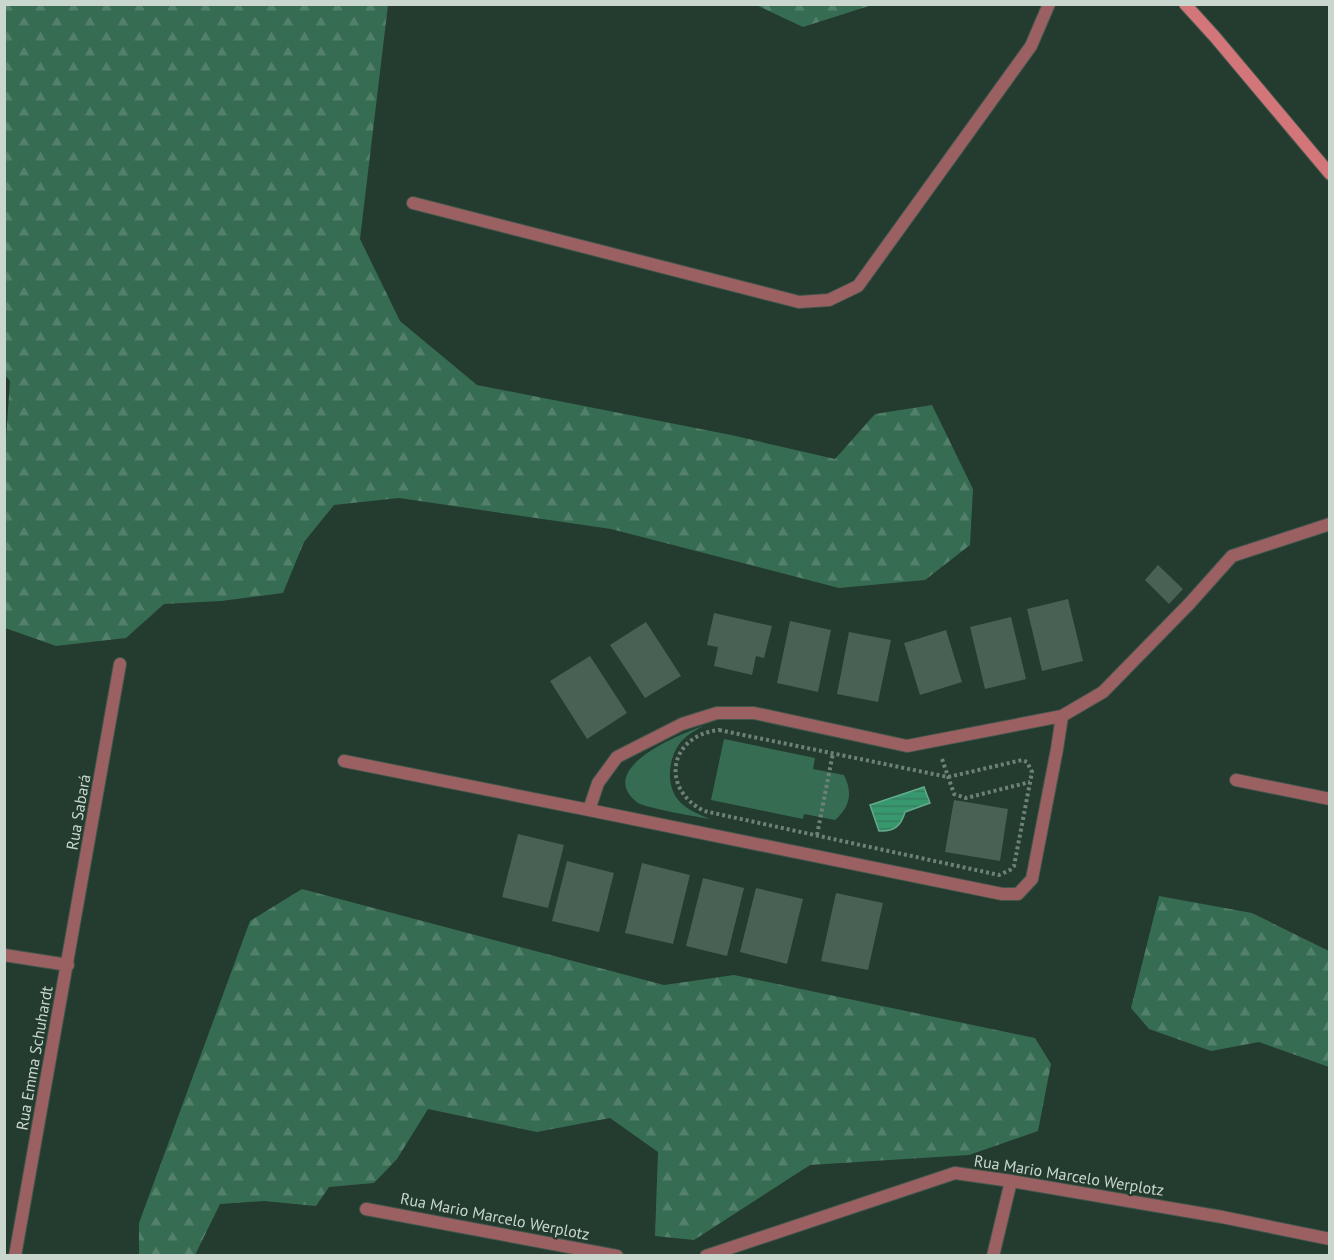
<svg xmlns="http://www.w3.org/2000/svg" width="1334" height="1260" font-family="'PT Sans',sans-serif">
  <style>
    .green { fill: #366c52 }
    .forest { fill: url(#forest-firs) }
    .water { fill: url(#water-rules); stroke: #63ab8b; stroke-width: 1.5 }
    .building { fill: #486154 }
    .lines { fill: none; stroke-linecap: round; stroke-linejoin: round }
    .service-casing { stroke: #42574c; stroke-width: 14 }
    .minor-casing { stroke: #42574c; stroke-width: 14 }
    .secondary-casing { stroke: #42574c; stroke-width: 14 }
    .path { stroke: #6e8177; stroke-width: 4; stroke-dasharray: 3 3; stroke-linecap: butt }
    .service { stroke: #9b6061; stroke-width: 12 }
    .minor { stroke: #9b6061; stroke-width: 12 }
    .secondary { stroke: #d37679; stroke-width: 12 }
    .labels { text-anchor: middle; dominant-baseline: central; stroke-width: 4.5; stroke-linejoin: round; paint-order: stroke }
    .street-label { font-size: 16px; fill: #c9d7cf; stroke: #243b2f }
  </style>
  <defs>
    <pattern id="forest-firs" width="22" height="20" patternUnits="userSpaceOnUse" patternTransform="scale(1.5)"><rect width="22" height="20" fill="#366c52"/><path d="M5 1l3.5 6h-7zM16 11l3.5 6h-7z" fill="#52806a"/></pattern>
    <pattern id="water-rules" width="6" height="5" patternUnits="userSpaceOnUse" patternTransform="scale(1.5)"><rect width="6" height="5" fill="#37986e"/><path d="M0 2.5h6" fill="none" stroke="#387e60"/></pattern>
  </defs>
  <rect width="100%" height="100%" fill="#243b2f"/>
  <path class="green" d="M703 726C698 729 692 732 687 736 668 751 663 786 681 803 689 811 701 815 710 819 698 817 646 808 638 803 593 769 680 734 703 726Z
    M724 739 815 758 813 769 844 775C853 793 850 807 835 820L804 814 803 819 711 800Z"/>
  <path class="forest" d="M5 4 388 5 360 239 400 321 477 385 731 435 835 459 875 414 932 405 973 489 970 545 925 580 839 588 611 529 399 498 334 505 304 542 283 593 221 601 164 604 126 638 56 646 5 628 4 467 10 381 4 374Z
    M756 5H872L803 27Z
    M302 889 664 985 734 975 1035 1038 1051 1064 1038 1131 969 1155 810 1165 694 1240 655 1236 658 1152 610 1118 537 1132 428 1109 397 1159 374 1183 329 1187 316 1206 264 1201 220 1204 195 1255H139V1223L250 921Z
    M1159 896 1252 913 1329 951V1067L1259 1042 1211 1051 1149 1029 1131 1008Z"/>
  <path class="water" d="M924 787 930 803 905 812C901 826 894 832 879 831L870 805Z"/>
  <path class="building" d="M1158 565 1183 589 1169 604 1145 580Z
    M1068 599 1083 661 1042 671 1027 609Z
    M714 613 772 626 764 658 756 656 752 675 714 666 718 647 707 645Z
    M1011 617 1026 679 985 689 970 627Z
    M790 621 831 630 818 692 777 683Z
    M646 622 681 676 645 698 610 645Z
    M946 630 962 682 920 695 904 643Z
    M849 632 891 640 878 702 837 694Z
    M590 656 627 713 587 739 550 681Z
    M954 800 1008 809 1000 861 945 852Z
    M518 834 564 845 548 908 502 897Z
    M567 861 614 873 599 932 552 921Z
    M642 863 690 875 673 944 625 933Z
    M703 878 744 888 727 956 686 946Z
    M756 888 803 899 787 964 740 952Z
    M836 893 883 903 868 970 821 961Z"/>
  <g class="lines">
    <g class="service-casing">
      <path id="service" d="M1236 780 1330 799"/>
    </g>
    <g class="minor-casing">
      <path id="minor" d="M413 203 799 302 829 300 858 286 1031 46 1049 4
        M1062 716 1057 749 1032 879 1018 894H1002L589 810 598 783 617 757 682 724 717 713H754L907 746 1062 716 1103 692 1190 603 1232 556 1330 524
        M344 761 589 810
        M4 955 68 965
        M366 1209 617 1256
        M15 1256 120 664
        M706 1256 955 1173 1011 1181 1222 1217 1330 1239
        M993 1256 1011 1181"/>
    </g>
    <g class="secondary-casing">
      <path id="secondary" d="M1185 4 1215 37 1330 174"/>
    </g>
    <path class="path" d="M719 730 948 777 1022 760 1027 762 1032 772 1014 866 1010 870 999 875 704 811C659 788 670 735 719 730Z
      M942 759 954 794 966 798 1030 782
      M817 835 833 753"/>
    <use href="#service" class="service"/>
    <use href="#minor" class="minor"/>
    <use href="#secondary" class="secondary"/>
  </g>
  <g class="labels">
    <g class="street-label">
      <text transform="translate(78 812) rotate(-80)">Rua Sabará</text>
      <text transform="translate(34 1058) rotate(-80)">Rua Emma Schuhardt</text>
      <text transform="translate(1069 1175) rotate(9)">Rua Mario Marcelo Werplotz</text>
      <text transform="translate(495 1216) rotate(11)">Rua Mario Marcelo Werplotz</text>
    </g>
  </g>
  <rect width="1334" height="1260" fill="none" stroke="#c9d7cf" stroke-width="12"/>
</svg>
